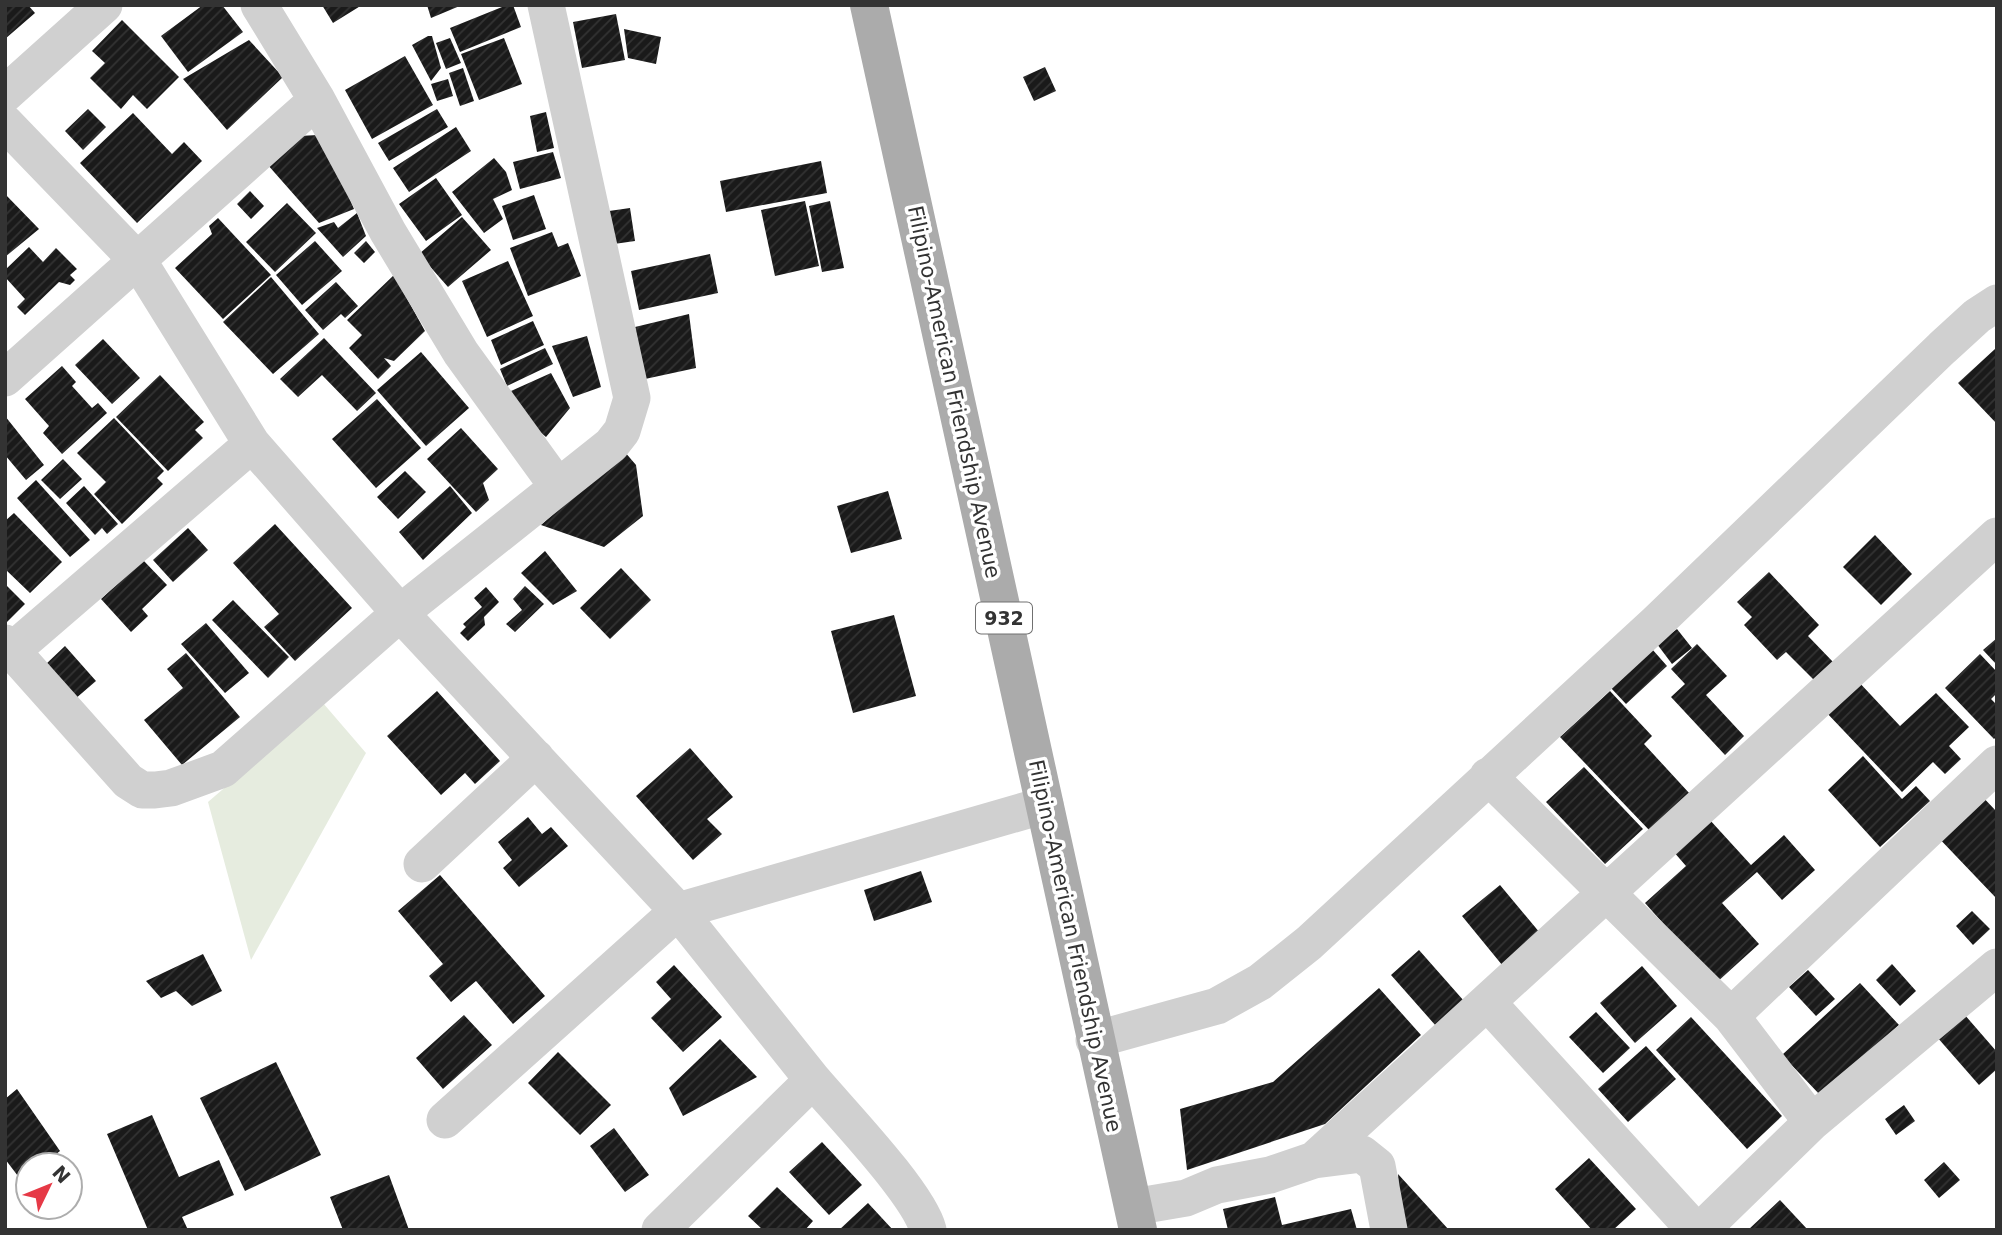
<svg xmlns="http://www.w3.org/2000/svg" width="2002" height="1235" font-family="'DejaVu Sans',sans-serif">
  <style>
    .green { fill: #e6ecdf }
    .building { fill: url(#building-hatch) }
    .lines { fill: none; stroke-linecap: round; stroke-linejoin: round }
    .minor { stroke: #d0d0d0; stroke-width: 37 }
    .major { stroke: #ababab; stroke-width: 38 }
    .labels { text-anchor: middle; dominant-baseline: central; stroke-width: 7; stroke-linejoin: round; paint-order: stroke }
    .shield { fill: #fff; stroke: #707070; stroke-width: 2 }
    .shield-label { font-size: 19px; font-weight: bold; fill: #333 }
    .street-label { font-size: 21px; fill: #333; stroke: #fff }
  </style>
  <defs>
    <pattern id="building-hatch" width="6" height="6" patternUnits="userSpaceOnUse" patternTransform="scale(1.75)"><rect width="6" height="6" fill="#1a1a1a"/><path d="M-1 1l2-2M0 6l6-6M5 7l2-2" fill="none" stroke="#333"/></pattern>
  </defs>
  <rect width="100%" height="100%" fill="#fff"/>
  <path class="green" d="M323 703 366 753 251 960 208 802Z"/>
  <path class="building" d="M5 5H28L35 13 5 39Z
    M203 5H222L243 32 188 72 161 36Z
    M322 5H362L333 23Z
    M427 5H462L431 18Z
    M507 5H513L521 27 460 52 450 28Z
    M616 14 625 60 582 68 573 22Z
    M122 20 179 77 147 109 133 95 121 109 90 78 105 63 92 51Z
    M624 29 661 37 656 64 628 58Z
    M428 36H432L441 68 431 81 412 45Z
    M450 38 461 63 446 69 436 43Z
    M504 38 522 84 479 100 461 54Z
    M249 40 283 77 227 130 183 79Z
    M405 56 433 105 372 139 345 90Z
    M1045 67 1056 91 1034 101 1023 77Z
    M463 68 474 101 460 106 449 73Z
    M448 79 453 96 437 101 431 84Z
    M88 109 106 127 83 150 65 131Z
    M437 109 448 127 389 161 378 143Z
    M546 112 554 148 537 152 530 116Z
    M133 113 172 154 184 142 202 161 137 223 80 163Z
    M456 127 471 151 409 192 393 168Z
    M318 135 328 145 354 209 319 223 267 164 299 136Z
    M553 152 561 178 520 189 513 162Z
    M494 158 506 172 512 190 493 199 503 219 484 233 452 192Z
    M821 161 827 193 726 212 720 181Z
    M436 178 462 215 426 241 399 204Z
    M250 191 264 206 251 219 237 204Z
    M5 194 39 229 5 257Z
    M534 195 546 229 513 240 502 206Z
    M805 201 819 266 775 276 761 210Z
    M830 201 844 268 822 272 809 206Z
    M287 203 316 233 275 272 246 242Z
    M630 208 635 241 607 245 602 212Z
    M357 213 366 236 343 257 317 228 334 222 338 228Z
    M462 217 491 250 448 287 419 254Z
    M218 218 271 275 223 319 175 268 212 234 209 226Z
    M552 232 558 247 568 243 581 276 528 296 510 248Z
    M315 241 342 271 302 305 276 275Z
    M366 241 375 252 364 263 354 253Z
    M29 247 43 262 56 248 77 269 70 275 75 280 70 285 59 282 25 315 17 307 25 299 5 277V270Z
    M710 254 718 293 639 310 631 271Z
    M508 261 533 316 487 337 462 281Z
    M394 275 425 331 394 361 384 358 391 366 378 379 349 348 362 335 347 320Z
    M271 277 319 334 273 374 223 322Z
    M336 282 358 306 345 318 341 314 323 330 305 310Z
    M689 314 696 368 645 379 635 327Z
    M533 321 544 345 501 365 491 340Z
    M587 336 601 387 573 397 552 346Z
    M324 338 376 393 357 411 322 375 298 397 280 379Z
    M103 339 140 378 112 404 75 365Z
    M545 348 553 364 507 386 500 369Z
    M1995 349 1997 350V424L1958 383Z
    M421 352 469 408 426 446 377 390Z
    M62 366 76 382 72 386 92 408 98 403 107 413 62 454 43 433 49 426 25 399Z
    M551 373 570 408 546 437 525 419 511 391Z
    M160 375 204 422 195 430 203 438 168 471 116 417Z
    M377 399 421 448 376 488 332 439Z
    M5 416 44 465 26 480 5 455Z
    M114 418 164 471 157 478 163 484 122 524 94 494 106 482 77 453Z
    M461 428 498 469 483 483 489 500 476 512 427 459Z
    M624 451 636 465 643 516 604 547 541 525Z
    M63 459 82 479 60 499 41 480Z
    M405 471 426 492 398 519 377 497Z
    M36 480 90 540 70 557 17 498Z
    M84 486 118 524 107 534 102 528 95 535 66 503Z
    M450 486 472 513 423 560 399 532Z
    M888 491 902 539 851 553 837 506Z
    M14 513 62 562 30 593 5 569V521Z
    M275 524 352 608 295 661 264 627 279 614 233 563Z
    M188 528 208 550 173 582 153 560Z
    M1875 535 1912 574 1881 605 1843 567Z
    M545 551 577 591 553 605 521 573Z
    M143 560 167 585 142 609 148 616 131 632 101 599Z
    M621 568 651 600 610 639 580 608Z
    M1769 572 1819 625 1808 636 1834 663 1815 681 1786 652 1777 660 1744 625 1752 617 1737 602Z
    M5 584 25 604 5 624Z
    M525 586 544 604 515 632 506 624 522 610 513 599Z
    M486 587 499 602 484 617 485 625 468 641 460 633 466 627 463 624 482 607 474 598Z
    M233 600 289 657 268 678 212 620Z
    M894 615 916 696 853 713 831 631Z
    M206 623 249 673 225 693 181 644Z
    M1677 629 1692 648 1672 664 1657 644Z
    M1997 638V665L1983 650Z
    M1697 644 1727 676 1706 695 1744 736 1725 755 1671 697 1685 684 1671 669Z
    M65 646 96 681 75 699 45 665Z
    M1652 649 1667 666 1626 704 1611 688Z
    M186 653 240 717 182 765 144 720 183 688 167 669Z
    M1980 654 1997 672V693L1991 699 1997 705V736L1994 739 1945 688Z
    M1856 679 1900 726 1936 693 1969 727 1949 746 1961 759 1945 774 1933 762 1902 792 1824 710Z
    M437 691 500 761 475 784 465 773 441 795 387 736Z
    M1610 691 1652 736 1644 744 1690 794 1650 831 1560 737Z
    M690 748 733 797 707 819 722 834 693 860 636 796Z
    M1863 756 1902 799 1916 786 1930 801 1880 847 1828 790Z
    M1584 767 1643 829 1605 864 1546 802Z
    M1978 792 1997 812V899L1934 833Z
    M528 817 542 834 551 827 568 846 519 887 503 868 512 860 498 842Z
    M1709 819 1751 865 1784 835 1815 870 1782 900 1757 872 1722 903 1759 944 1716 983 1645 903 1686 866 1673 851Z
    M921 871 932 902 874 921 864 890Z
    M440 875 545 996 513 1024 476 981 451 1002 429 976 443 964 398 911Z
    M1500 885 1545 939 1507 971 1462 916Z
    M1972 911 1990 929 1973 945 1956 926Z
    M1419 950 1464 1001 1436 1026 1391 975Z
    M203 954 222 991 192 1006 176 991 161 998 146 981Z
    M1892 964 1916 991 1900 1006 1876 980Z
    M674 965 722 1017 683 1052 651 1018 671 999 656 982Z
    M1642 966 1677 1006 1635 1043 1600 1003Z
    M1808 970 1835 999 1816 1016 1789 987Z
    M1860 983 1899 1025 1821 1096 1782 1055Z
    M1379 988 1421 1035 1325 1124 1187 1170 1180 1109 1273 1082Z
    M1596 1012 1630 1048 1603 1073 1569 1037Z
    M1964 1014 1997 1052V1069L1979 1085 1937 1037Z
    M464 1015 492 1045 443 1089 416 1058Z
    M1691 1017 1782 1116 1747 1149 1656 1050Z
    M720 1039 757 1077 683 1116 669 1088Z
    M1646 1046 1676 1079 1628 1122 1598 1089Z
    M558 1052 611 1105 580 1135 528 1083Z
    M276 1062 321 1155 245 1191 200 1098Z
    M17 1089 60 1151 42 1165H28V1175L21 1180 5 1159V1099Z
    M1904 1105 1915 1121 1896 1135 1885 1119Z
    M152 1115 179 1177 219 1160 234 1195 182 1217 188 1230H148L107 1134Z
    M614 1128 649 1175 625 1192 590 1146Z
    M822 1142 862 1185 829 1215 789 1172Z
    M1589 1158 1636 1209 1613 1230H1592L1555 1189Z
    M1944 1162 1960 1180 1939 1198 1924 1180Z
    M1398 1174 1449 1230H1402Z
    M389 1175 409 1230H343L330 1197Z
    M777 1187 813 1221 805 1230H763L748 1216Z
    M1275 1197 1282 1225 1351 1209 1357 1230H1228L1223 1209Z
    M1780 1200 1808 1230H1748Z
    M868 1203 893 1230H839Z"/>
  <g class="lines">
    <path class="minor" d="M259 5 317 100 388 232 461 353 558 487
      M5 94 104 5
      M5 123 139 262 252 444 400 613 678 911 813 1080
      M5 378 317 100
      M5 643 128 781 142 790H155L171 788 223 769 400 613 611 445 622 431 632 398 546 5
      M13 650 252 444
      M1488 776 1731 1016 1812 1122
      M422 864 536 758
      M1488 1003 1695 1230
      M1731 1016 1997 764
      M1094 1040 1217 1006 1260 982 1309 943 1656 623 1942 348 1977 316 1997 303
      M445 1120 678 911 1045 805
      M1314 1160 1997 536
      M1133 1207 1186 1198 1217 1185 1270 1175 1314 1160 1362 1154 1377 1166 1389 1230
      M660 1230 813 1080C841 1113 919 1194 928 1230
      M1701 1230 1812 1122 1997 967"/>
    <path class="major" d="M869 5 1138 1230"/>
  </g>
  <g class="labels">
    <rect class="shield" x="976" y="602.5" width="56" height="31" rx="5"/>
    <g class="shield-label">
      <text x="1004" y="618">932</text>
    </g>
    <g class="street-label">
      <text transform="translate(954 392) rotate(78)">Filipino-American Friendship Avenue</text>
      <text transform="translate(1075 946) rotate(78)">Filipino-American Friendship Avenue</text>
    </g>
  </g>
  <rect width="2002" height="1235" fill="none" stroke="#333333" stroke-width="14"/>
  <g transform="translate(49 1186) rotate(47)"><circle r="33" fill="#ffffff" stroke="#adadad" stroke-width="2"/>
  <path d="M0-5L12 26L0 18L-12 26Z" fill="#e63946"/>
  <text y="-10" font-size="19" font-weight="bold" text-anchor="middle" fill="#333333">N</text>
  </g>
</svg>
